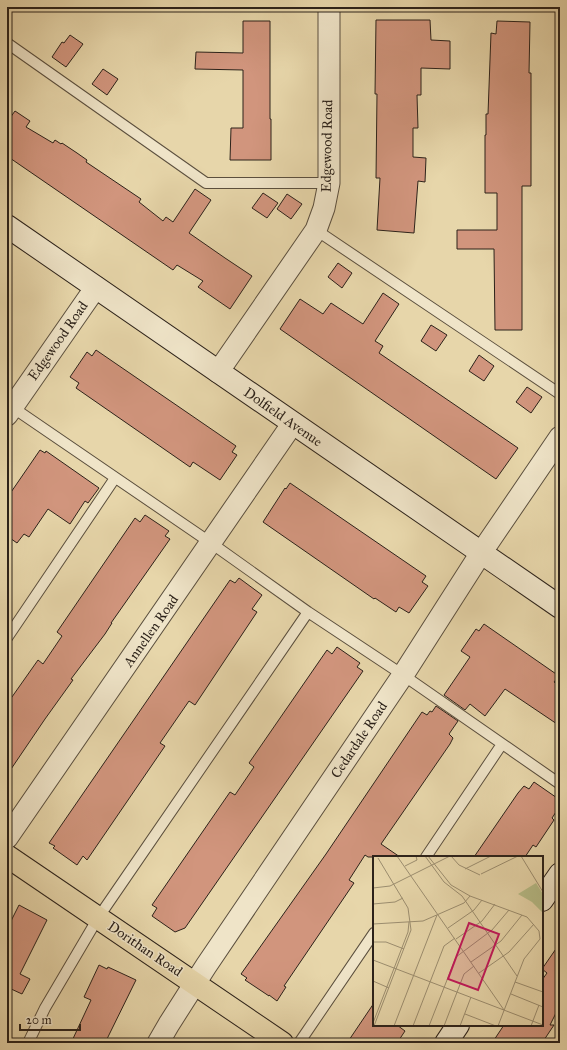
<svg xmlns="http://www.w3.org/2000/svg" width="567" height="1050" font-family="'IM FELL Great Primer',serif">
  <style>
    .building { fill: #d1957d; stroke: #2c221a }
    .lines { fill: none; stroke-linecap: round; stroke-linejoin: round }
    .lane-casing { stroke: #5b4f3e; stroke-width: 12 }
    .street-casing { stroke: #5b4f3e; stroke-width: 23 }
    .secondary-casing { stroke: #2c221a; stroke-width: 24 }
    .primary-casing { stroke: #2c221a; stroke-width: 24 }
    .lane { stroke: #efe4c8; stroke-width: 10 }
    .street { stroke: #efe4c8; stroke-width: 21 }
    .secondary { stroke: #efe4c8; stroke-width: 22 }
    .primary { stroke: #e7d6aa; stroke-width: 22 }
    .labels { text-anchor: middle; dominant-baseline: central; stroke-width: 3; stroke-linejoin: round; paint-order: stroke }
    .street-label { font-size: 14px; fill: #2c221a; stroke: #efe4c8 }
    .inset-road { fill: none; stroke: #9c8e70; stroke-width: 1 }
    .view { fill: #c2185b; fill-opacity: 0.15; stroke: #c2185b; stroke-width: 2 }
    .inset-edge { fill: none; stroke: #2c221a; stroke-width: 2 }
  </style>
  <rect width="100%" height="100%" fill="#e7d6aa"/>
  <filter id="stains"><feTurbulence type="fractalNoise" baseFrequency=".005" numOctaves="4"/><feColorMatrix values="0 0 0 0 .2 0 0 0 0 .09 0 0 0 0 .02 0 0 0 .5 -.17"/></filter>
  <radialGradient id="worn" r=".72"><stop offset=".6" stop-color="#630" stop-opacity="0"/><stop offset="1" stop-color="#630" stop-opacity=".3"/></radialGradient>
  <path class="building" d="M376 20H430L431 40 450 41V69L421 68V95H417L418 128H413V157L426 158 425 182 418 181 414 233 377 230 380 178H376L377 94H375Z
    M243 21H270V119H271V160H230L231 128H243V70L195 69 196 52 243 53Z
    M497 21 530 22 529 73H531V186H522V330H495L494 249H457V230H497V193H485V135H486V114H488L491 33 496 34Z
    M70 35 83 44 66 67 52 57 62 42 64 43Z
    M103 69 118 79 107 95 92 84Z
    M15 111 30 121 26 127 53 143 55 140 61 144 62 143 77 153 87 160 86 162 141 199 139 202 163 221 166 217 173 222 195 189 211 200 189 233 225 258 252 276 230 309 198 287 203 281 177 265 173 270 7 156V122Z
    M263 193 278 203 267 218 252 208Z
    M287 194 302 204 291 219 277 209Z
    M338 263 352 273 342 288 328 277Z
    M383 293 399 304 375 341 383 346 379 353 518 448 496 479 280 329 300 299 323 314 331 303 363 324Z
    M431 325 447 335 436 351 421 341Z
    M96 350 236 446 232 452 237 455 220 480 193 462 190 467 76 388 79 383 70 377 87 352 92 356Z
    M479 355 494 366 484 381 469 371Z
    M527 387 542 397 531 413 516 402Z
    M40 450 45 453 46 451 99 488 88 503 85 501 70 524 48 509 29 537 24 534 17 543 7 536V498Z
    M290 483 426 576 422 582 428 586 409 613 399 607 396 612 375 598 374 599 263 522 285 488 286 489Z
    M145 515 169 531 165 536 170 539 111 623H112L105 634 71 679 73 680 45 719 7 775V704L38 660 43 664 62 636 57 632 135 518 140 522Z
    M239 578 262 595 252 609 257 612 195 705 189 701 160 743 165 746 87 860 83 856 77 865 53 848 55 846 49 843 230 580 235 583Z
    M484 624 559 676 554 682 560 687V726L505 689 485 716 470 704 465 710 444 695 470 657 461 651 476 629 479 631Z
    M337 647 360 663 357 667 363 671 185 928 175 932 152 916 157 908 152 905 230 792 235 795 254 767 249 763 327 650 332 654Z
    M436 706 458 721 449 734 453 738 450 744 381 844 400 857H368L365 855 349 880 354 883 284 986 286 987 277 1001 269 995V996L245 980 247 978 241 974 326 854 422 712 427 715 430 711 432 712Z
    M534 782 560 800V806L552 818 554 820 536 847 533 845 525 857H474L518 793 524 786 529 789Z
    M19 905 47 920 20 974 30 979 22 994 9 988 7 992V929Z
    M560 943V1005L550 1025H554L542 1043H492L504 1025H542V980L547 973 542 969Z
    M99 965 107 969 108 967 136 980 105 1043H71L91 1000 84 997Z
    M374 1003V1025H397L405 1031 397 1043H347Z"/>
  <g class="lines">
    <g class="lane-casing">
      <path id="lane" d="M7 43 206 183H329
        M316 230 560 394
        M12 407 211 543 308 612 403 675 560 784
        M7 638 115 478
        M426 857 502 744
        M28 1043 45 1008 98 918 308 612
        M299 1043 374 933"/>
    </g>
    <g class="street-casing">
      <path id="street" d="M218 372 316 230 324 208 329 183V7
        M7 415 96 287
        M7 838 293 423
        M158 1043 169 1024 206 966 403 675 481 553 560 437"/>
    </g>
    <g class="secondary-casing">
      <path id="secondary" d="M7 226 560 607
        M542 900 560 874
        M446 1043 458 1025"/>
    </g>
    <g class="primary-casing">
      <path id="primary" d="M7 856 282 1043"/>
    </g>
    <use href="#lane" class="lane"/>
    <use href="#street" class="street"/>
    <use href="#secondary" class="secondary"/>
    <use href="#primary" class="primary"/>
  </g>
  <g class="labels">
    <g class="street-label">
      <text transform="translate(327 146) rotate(-89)">Edgewood Road</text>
      <text transform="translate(58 341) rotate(-55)">Edgewood Road</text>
      <text transform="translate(283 417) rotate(35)">Dolfield Avenue</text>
      <text transform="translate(151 631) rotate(-55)">Annellen Road</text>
      <text transform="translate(359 740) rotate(-56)">Cedardale Road</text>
      <text transform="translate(145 949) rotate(34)">Dorithan Road</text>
    </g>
  </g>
  <g transform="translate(373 856)">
    <rect width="170" height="170" fill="#e7d6aa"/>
    <path d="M163 27 170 38V57L159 46 145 38Z" fill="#b7bd88"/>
    <path class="inset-road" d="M24 0 131 154M52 0 71 26 89 40 144 120M55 0 78 29 97 40 154 61 166 75 167 83 151 103 125 170M78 0 86 9 107 19M148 0 170 36M32 10 44 4 43 0M92 13 118 0M108 18 145 0M0 32 17 30 77 0M0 48 22 46 30 42M0 68 50 65 91 47 97 40M75 72 101 54 109 44M83 83 109 65 122 48M0 86H13L31 93M0 104 170 169M98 106 128 85 149 59M106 117 136 96 161 68M0 125 16 132M142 126 170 136M138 138 170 151M92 158 123 170M0 167 35 76 36 66M1 170 38 74 35 52 5 2M21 170 64 59M40 170 71 90 82 82M56 170 83 101 119 74 136 54M71 170 91 118 101 110M87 170 98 141M158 170 166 149"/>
    <path class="view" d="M96 67 126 78 105 134 75 123Z"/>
    <rect width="170" height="170" class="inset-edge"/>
  </g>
  <rect width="567" height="1050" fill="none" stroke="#e7d6aa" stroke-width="24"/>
  <rect x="8" y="8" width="551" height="1034" fill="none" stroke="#2c221a" stroke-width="2"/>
  <rect x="12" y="12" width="543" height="1026" fill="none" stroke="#2c221a"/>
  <path d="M20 1024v6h60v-6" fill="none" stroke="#2c221a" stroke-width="2"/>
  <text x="26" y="1024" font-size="12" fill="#2c221a" stroke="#efe4c8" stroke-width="3" paint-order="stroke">20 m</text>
  <rect width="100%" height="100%" filter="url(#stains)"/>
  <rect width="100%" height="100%" fill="url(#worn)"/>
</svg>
